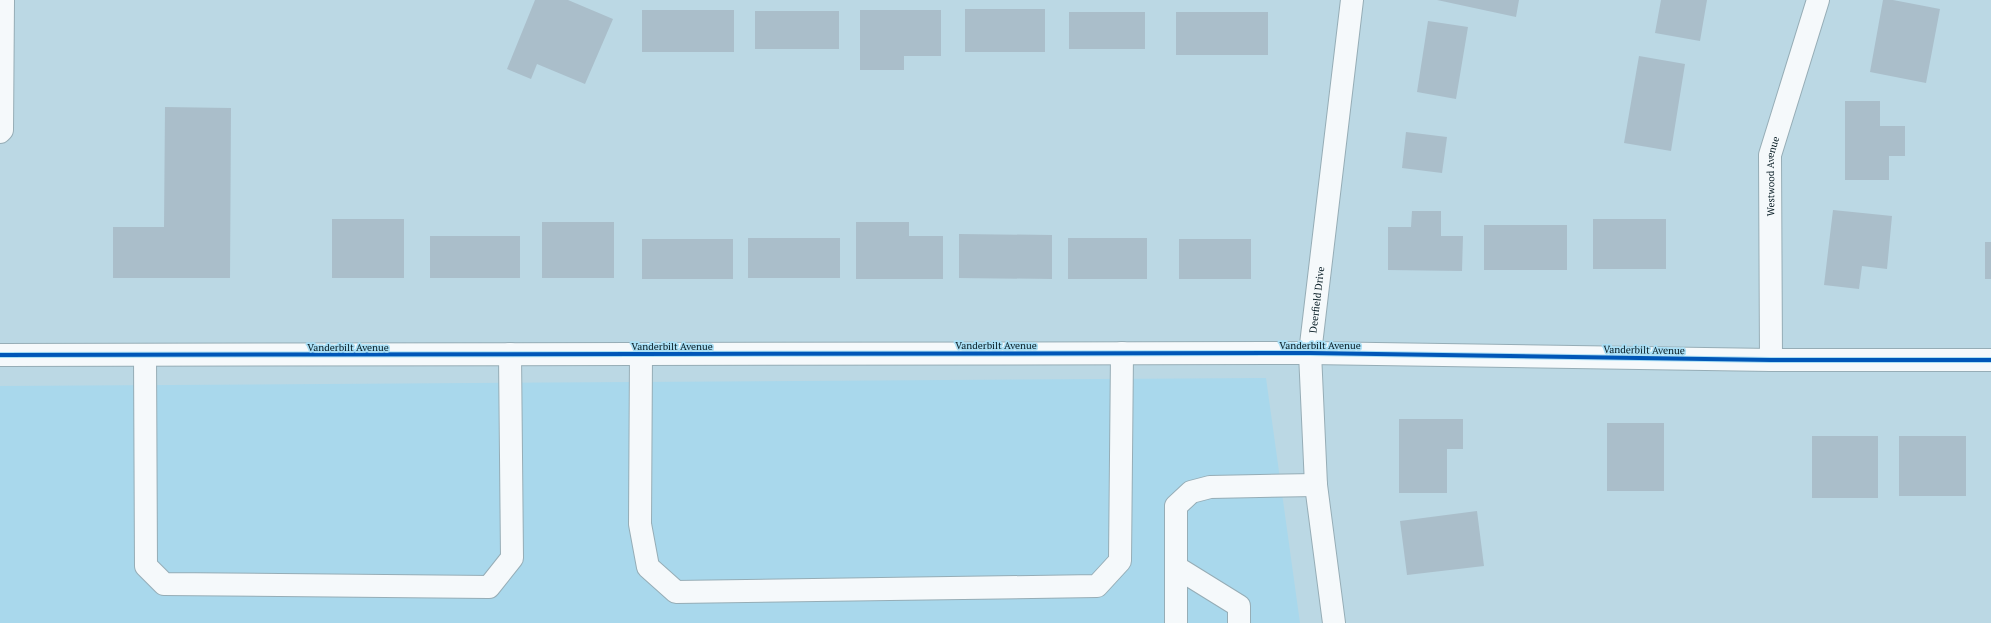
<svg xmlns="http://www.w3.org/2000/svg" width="1991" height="623" font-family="'PT Serif',serif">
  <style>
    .built { fill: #a9d8ec }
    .building { fill: #aabeca }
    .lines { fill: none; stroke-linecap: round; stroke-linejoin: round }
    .minor-casing { stroke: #96adb6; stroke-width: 24 }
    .minor { stroke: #f5f9fb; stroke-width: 22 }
    .cycleway-casing { stroke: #aadff5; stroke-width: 6 }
    .cycleway { stroke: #0057b8; stroke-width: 4 }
    .labels { text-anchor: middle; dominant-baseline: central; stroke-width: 3.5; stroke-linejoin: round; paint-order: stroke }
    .street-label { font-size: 10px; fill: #061b23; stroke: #aadff5 }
  </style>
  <rect width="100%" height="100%" fill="#bbd8e4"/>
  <path class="built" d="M1266 378 1300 623H0V386Z"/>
  <path class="building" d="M535 0H568L613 19 585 84 537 64 531 79 507 69Z
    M1437 0H1519L1516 17Z
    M1661 0H1707L1700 41 1655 33Z
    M1883 0H1893L1940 9 1926 83 1870 72Z
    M965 9H1045V52H965Z
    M642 10H734V52H642Z
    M860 10H941V56H904V70H860Z
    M755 11H839V49H755Z
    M1069 12H1145V49H1069Z
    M1176 12H1268V55H1176Z
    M1428 21 1468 27 1456 99 1417 92Z
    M1639 56 1685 64 1671 151 1624 143Z
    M1845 101H1880V126H1905V156H1889V180H1845Z
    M165 107 231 108 230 278H113V227H164Z
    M1406 132 1447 137 1442 173 1402 168Z
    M1833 210 1892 216 1887 269 1862 266 1859 289 1824 285Z
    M1412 211H1441V236H1463L1462 271 1388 270V227H1411Z
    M332 219H404V278H332Z
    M1593 219H1666V269H1593Z
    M542 222H614V278H542Z
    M856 222H909V236H943V279H856Z
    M1484 225H1567V270H1484Z
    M959 234 1052 235V279L959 278Z
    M430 236H520V278H430Z
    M748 238H840V278H748Z
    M1068 238H1147V279H1068Z
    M642 239H733V279H642Z
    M1179 239H1251V279H1179Z
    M1985 242H1991V279H1985Z
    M1399 419H1463V449H1447V493H1399Z
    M1607 423H1664V491H1607Z
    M1812 436H1878V498H1812Z
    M1899 436H1966V496H1899Z
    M1477 511 1484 566 1407 575 1400 521Z"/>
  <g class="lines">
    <g class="minor-casing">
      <g id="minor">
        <path d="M0 132 2 130 3 1 1 0"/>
        <path d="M641 354 640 524 648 567 676 592 1097 586 1120 561 1122 353"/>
        <path d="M0 355 1310 353 1771 360H1991"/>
        <path d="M145 355 146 566 164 584 489 587 512 558 510 354"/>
        <path id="s1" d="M1771 360 1770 155 1818 0"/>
        <path d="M1176 567 1239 606V623"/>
        <path d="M1176 623V506L1191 492 1210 487 1316 485"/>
        <path id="s2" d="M1334 623 1316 485 1310 353 1352 0"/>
      </g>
    </g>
    <use href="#minor" class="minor"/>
    <g class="cycleway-casing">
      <path id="cycleway" d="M0 355 1310 353 1771 360H1991"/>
    </g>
    <use href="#cycleway" class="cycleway"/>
  </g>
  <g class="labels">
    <g class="street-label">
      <text stroke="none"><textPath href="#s1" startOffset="184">Westwood Avenue</textPath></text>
      <text stroke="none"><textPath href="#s2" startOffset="325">Deerfield Drive</textPath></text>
      <text x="996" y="345">Vanderbilt Avenue</text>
      <text x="1320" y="345">Vanderbilt Avenue</text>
      <text x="672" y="346">Vanderbilt Avenue</text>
      <text x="348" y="347">Vanderbilt Avenue</text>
      <text transform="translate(1644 350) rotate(1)">Vanderbilt Avenue</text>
    </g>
  </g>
</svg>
